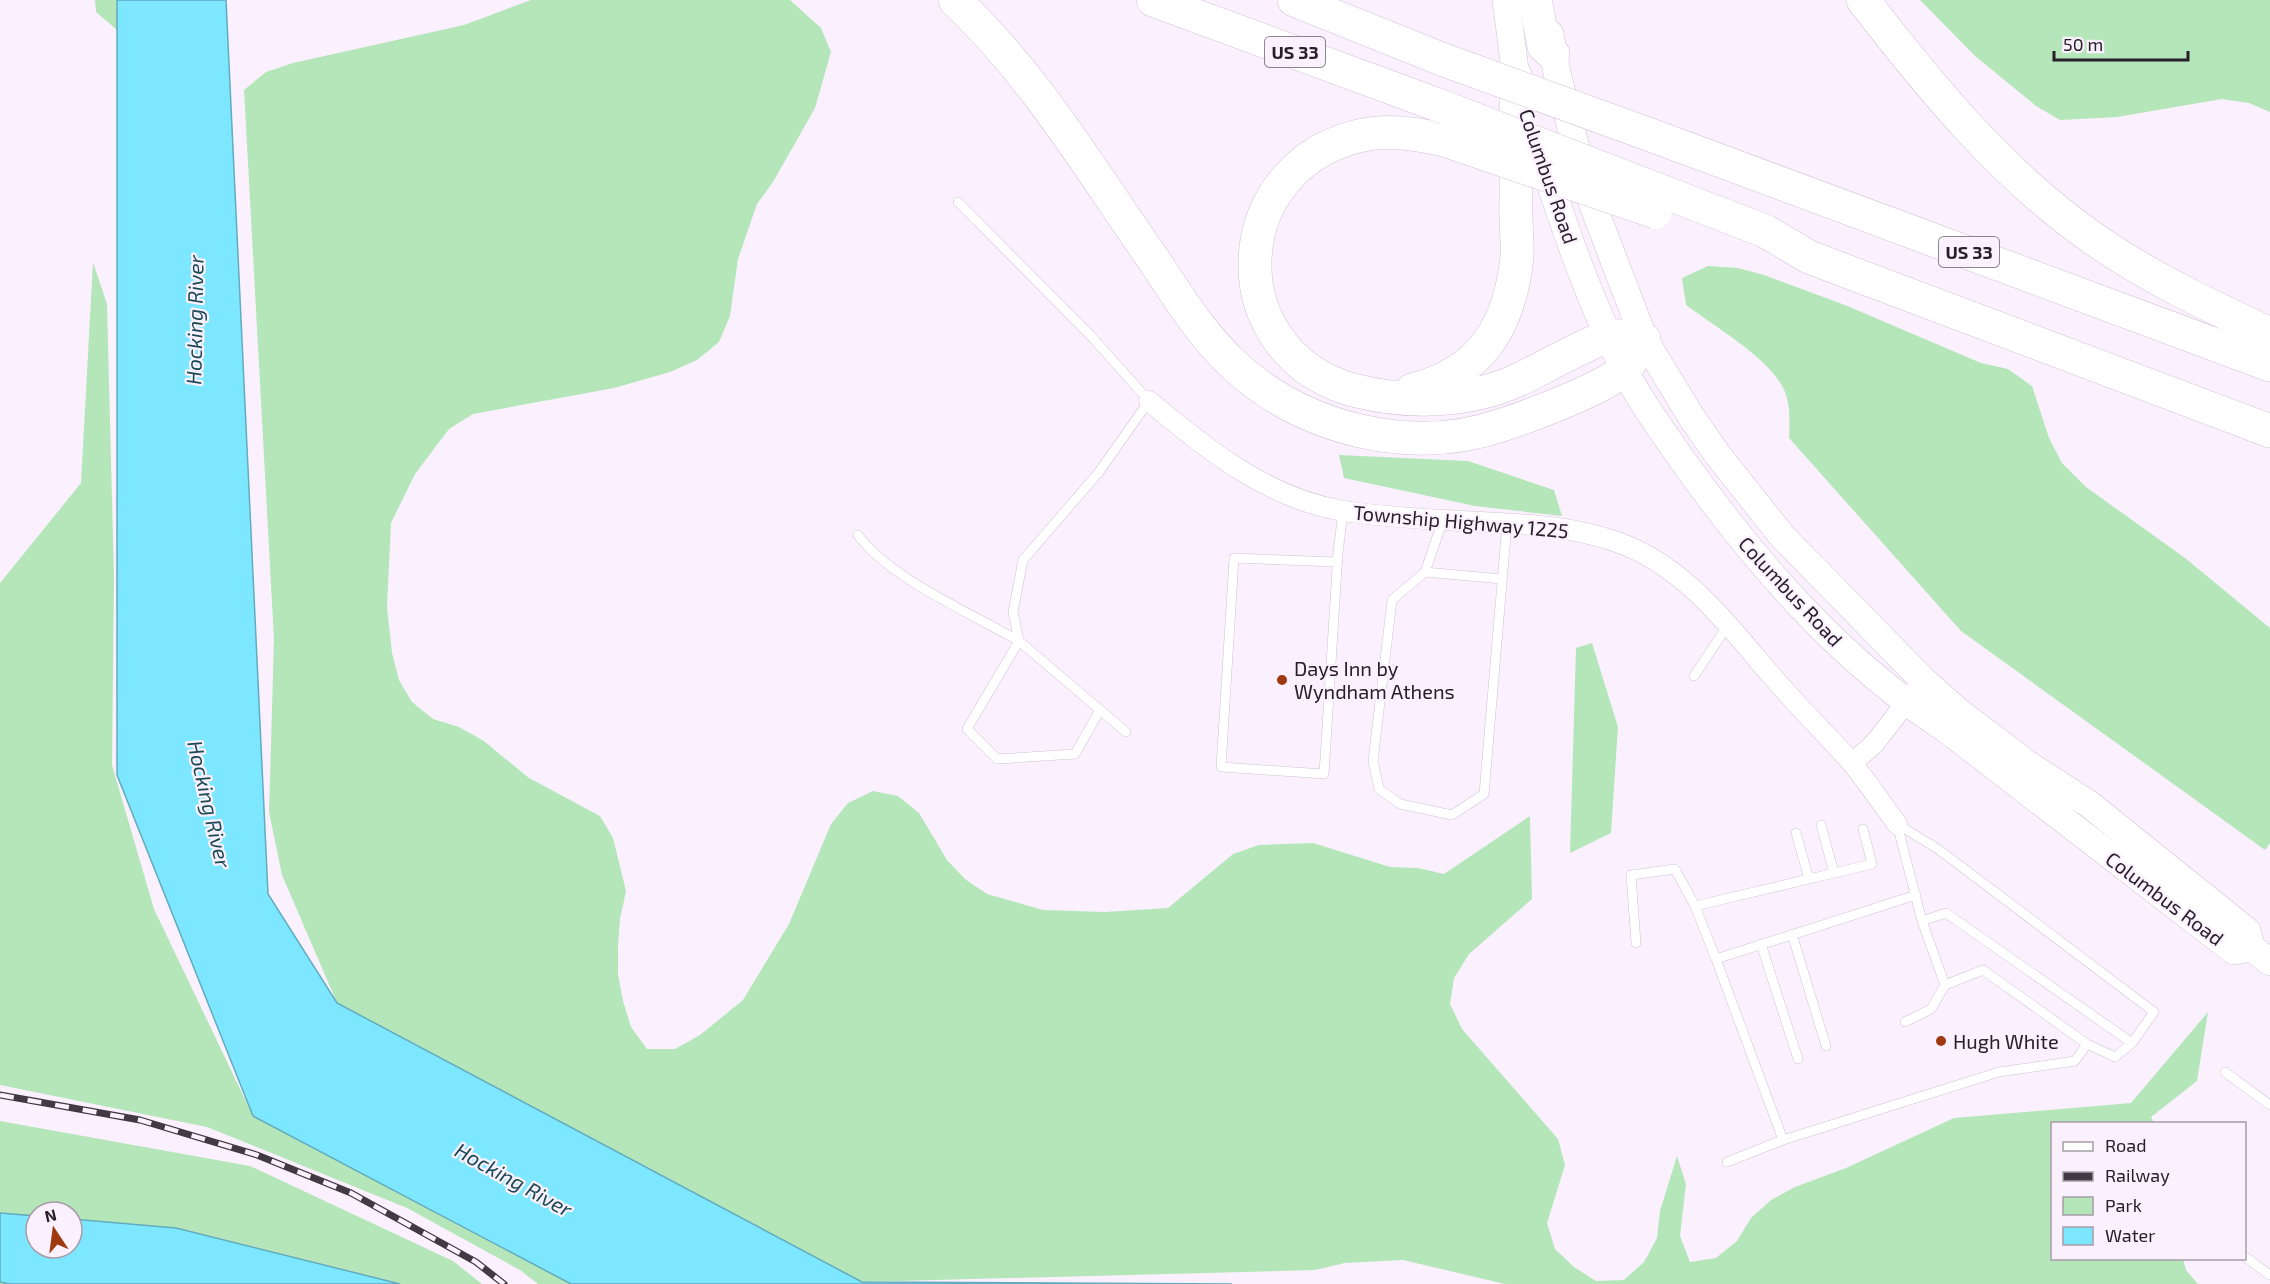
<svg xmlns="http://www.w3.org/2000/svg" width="2270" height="1284" font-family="'Exo 2',sans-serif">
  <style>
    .green { fill: #b4e6b9; fill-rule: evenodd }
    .water { fill: #7de7ff; stroke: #63abbe; stroke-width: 1.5 }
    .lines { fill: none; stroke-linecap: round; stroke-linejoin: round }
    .lane-casing { stroke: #d2c1d6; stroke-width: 10 }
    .street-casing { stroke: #d2c1d6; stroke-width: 21 }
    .secondary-casing { stroke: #d2c1d6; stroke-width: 28 }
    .highway-casing { stroke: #d2c1d6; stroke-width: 34 }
    .lane { stroke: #fff; stroke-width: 9 }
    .street { stroke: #fff; stroke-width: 20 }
    .secondary { stroke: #fff; stroke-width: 27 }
    .highway { stroke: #fff; stroke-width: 33 }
    .rail-casing { stroke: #423a43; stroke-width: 7 }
    .rail { stroke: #fbf1fe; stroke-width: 4.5; stroke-dasharray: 14; stroke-linecap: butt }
    .highway-bridge-casing { stroke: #d2c1d6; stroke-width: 34; stroke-linecap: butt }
    .highway-bridge { stroke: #fff; stroke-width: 33 }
    .poi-dot { fill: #9f390f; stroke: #fbf1fe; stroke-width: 2 }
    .labels { text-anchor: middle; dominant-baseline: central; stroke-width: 4.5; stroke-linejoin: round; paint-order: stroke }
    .shield { fill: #fbf1fe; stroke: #675f68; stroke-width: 1.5 }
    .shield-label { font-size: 18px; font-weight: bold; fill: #272028 }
    .street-label { font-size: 20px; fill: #272028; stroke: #fbf1fe }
    .poi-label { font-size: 20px; fill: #272028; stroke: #fbf1fe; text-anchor: start }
    .water-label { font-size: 21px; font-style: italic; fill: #1a4954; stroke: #fbf1fe }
  </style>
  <rect width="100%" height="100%" fill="#fbf1fe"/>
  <path class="green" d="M95 0H117V30L96 12Z
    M531 0H790L821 28 831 52 815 108 773 182 757 204 738 259 730 316 719 342 697 360 670 372 614 388 473 414 449 429 415 474 391 523 387 607 392 653 399 680 412 702 433 719 459 727 484 741 529 778 600 816 613 838 626 891 620 919 618 946V974L623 1001 631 1027 647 1049H675L700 1035 743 1000 789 924 831 824 848 803 873 791 898 796 919 813 947 860 965 879 987 894 1043 910 1105 912 1168 908 1233 854 1259 845 1313 843 1390 867 1418 868 1444 874 1530 816 1532 899 1469 954 1454 978 1450 1004 1462 1029 1558 1139 1565 1165 1547 1223 1555 1249 1574 1267 1596 1281 1624 1280 1644 1262 1657 1238 1660 1211 1677 1156 1686 1184 1680 1236 1690 1262 1716 1258 1737 1241 1751 1218 1771 1200 1795 1187 1846 1168 1954 1118 2131 1103 2208 1012 2197 1081 2151 1117 2154 1123 2052 1124V1258L2183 1259 2186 1270 2198 1284H1505L1403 1260 1345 1263 1315 1270 862 1282 337 1003 282 875 269 812 274 640 244 90 266 72 293 63 464 25Z
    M1920 0H2270V112L2249 103 2222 99 2117 117 2060 120 2036 106 1975 56Z
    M93 262 107 304 114 577 112 765 154 909 253 1116 571 1284H538L520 1270 407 1208 207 1127 0 1085V583L81 483Z
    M1708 266 1738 268 1764 275 1845 305 1981 363 2008 369 2032 386 2049 438 2062 463 2086 487 2185 558 2270 628V843L2265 850 1961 631 1789 438C1790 419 1791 397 1779 381 1759 352 1714 326 1686 305L1682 278Z
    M1339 455 1468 461 1554 490 1562 516 1475 506 1344 478Z
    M1592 643 1618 727 1611 833 1570 853 1576 648Z
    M0 1121 250 1166 453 1261 482 1284H0ZM36 1212H72V1248H36Z"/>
  <path class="water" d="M117 0H226L268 894 337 1003 862 1282 1232 1284H571L253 1116 117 775Z
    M0 1213 36 1216V1248H72V1219L176 1228 400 1284H9L0 1282Z"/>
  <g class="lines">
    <g class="lane-casing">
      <path id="lane" d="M958 202 1092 337 1149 401 1099 472 1023 560 1013 612 1019 641 1126 732
        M1443 520 1425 572 1392 600 1373 761 1379 789 1400 804 1452 815 1484 794 1507 524
        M858 535C889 578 971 613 1019 641L967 729 997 759 1075 754 1100 710
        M1337 562 1234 558 1221 767 1324 774 1338 553 1343 511
        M1425 572 1502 579
        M1694 676 1728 625
        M1897 824 1938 849 2154 1012 2132 1043 1946 913 1922 921
        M1897 824 1922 921 1945 985
        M1821 825 1834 873
        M1796 833 1809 879
        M1695 906 1872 864 1863 829
        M1792 934 1826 1046
        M1636 943 1631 875 1675 869 1695 906 1716 959
        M1761 944 1798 1059
        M1905 1022 1931 1009 1945 985 1983 970 2087 1044 2115 1057 2132 1043
        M2225 1072 2270 1105
        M1783 1140 1716 959 1916 895
        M1727 1162 1783 1140 1999 1072 2075 1061 2087 1044
        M2244 1256 2270 1275"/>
    </g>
    <g class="street-casing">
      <path id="street" d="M1149 401C1206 449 1268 499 1344 511 1383 517 1423 519 1462 521 1514 524 1565 524 1614 541 1690 566 1735 636 1786 692 1807 716 1830 738 1851 762 1867 781 1881 803 1897 824
        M1852 763 1874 744 1915 691"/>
    </g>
    <g class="secondary-casing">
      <path id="secondary" d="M1506 0 1516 77 1523 97
        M1550 34 1557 73 1586 187 1644 339 1692 418 1717 454 1782 536 1924 681 1959 712 2026 763 2089 804 2247 931 2252 948 2270 962
        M1543 162C1566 232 1591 304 1624 369 1640 401 1663 432 1683 461 1755 562 1841 662 1946 729L2234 951 2252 948"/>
    </g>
    <g class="highway-casing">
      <path id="highway" d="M955 0C1035 76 1088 166 1151 256 1176 293 1201 335 1235 366 1305 430 1412 456 1502 425 1530 416 1604 388 1624 370 1632 362 1638 348 1644 339 1634 338 1623 335 1613 336 1599 336 1536 372 1518 380 1467 403 1407 404 1353 390 1216 352 1224 160 1368 134 1393 130 1419 134 1444 140
        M1153 0 1438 105
        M1294 0 1444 60
        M1535 0 1544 46 1553 54
        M1863 0C1931 88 2002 175 2094 239 2148 277 2210 306 2270 334
        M1667 141 2270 365
        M1809 257 2270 431
        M1412 390C1482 373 1510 325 1517 257 1518 239 1515 220 1516 201 1516 160 1516 118 1516 77"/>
    </g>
    <use href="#lane" class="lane"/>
    <use href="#street" class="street"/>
    <use href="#secondary" class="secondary"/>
    <use href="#highway" class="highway"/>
    <g class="rail-casing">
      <path id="rail" d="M0 1095 140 1120 257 1155 351 1193 476 1262 504 1284"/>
    </g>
    <use href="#rail" class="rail"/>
    <g class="highway-bridge-casing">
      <path id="highway-bridge" d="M1444 60 1667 141
        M1438 105 1765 231 1809 257
        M1444 140 1655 212"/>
    </g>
    <use href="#highway-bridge" class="highway-bridge"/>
  </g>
  <g class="poi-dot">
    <circle cx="1282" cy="680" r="6"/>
    <circle cx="1941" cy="1041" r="6"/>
  </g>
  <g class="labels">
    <g class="shield">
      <rect x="1265" y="37" width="60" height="30" rx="4.5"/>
      <rect x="1939" y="237" width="60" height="30" rx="4.5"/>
    </g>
    <g class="shield-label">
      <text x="1295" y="52">US 33</text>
      <text x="1969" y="252">US 33</text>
    </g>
    <g class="street-label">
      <text transform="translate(1549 176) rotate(71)">Columbus Road</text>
      <text transform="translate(1461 521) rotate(5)">Township Highway 1225</text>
      <text transform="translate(1791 591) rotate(47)">Columbus Road</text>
      <text transform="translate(2165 898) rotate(37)">Columbus Road</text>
    </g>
    <g class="poi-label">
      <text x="1294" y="668">Days Inn by<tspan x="1294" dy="23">Wyndham Athens</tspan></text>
      <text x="1953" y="1041">Hugh White</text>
    </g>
    <g class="water-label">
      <text transform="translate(194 320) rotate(-89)">Hocking River</text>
      <text transform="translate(210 804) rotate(77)">Hocking River</text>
      <text transform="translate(514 1179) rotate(29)">Hocking River</text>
    </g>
  </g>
  <rect x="2051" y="1122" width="195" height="138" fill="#fbf1fe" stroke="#a69da8" stroke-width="1.5"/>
  <rect x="2063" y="1142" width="30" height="9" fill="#ffffff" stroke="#a69da8" stroke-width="1.5"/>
  <text x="2105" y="1152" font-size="18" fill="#272028">Road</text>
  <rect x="2063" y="1172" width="30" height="9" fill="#423a43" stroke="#a69da8" stroke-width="1.5"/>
  <text x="2105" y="1182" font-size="18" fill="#272028">Railway</text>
  <rect x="2063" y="1197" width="30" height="18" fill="#b4e6b9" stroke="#a69da8" stroke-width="1.5"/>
  <text x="2105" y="1212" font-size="18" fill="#272028">Park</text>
  <rect x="2063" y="1227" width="30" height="18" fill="#7de7ff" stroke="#a69da8" stroke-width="1.5"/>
  <text x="2105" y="1242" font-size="18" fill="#272028">Water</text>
  <g transform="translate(54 1230) rotate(347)"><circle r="28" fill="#fbf1fe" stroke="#a69da8" stroke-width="1.5"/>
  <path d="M0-4.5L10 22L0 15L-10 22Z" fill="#9f390f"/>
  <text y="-9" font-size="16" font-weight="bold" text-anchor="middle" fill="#272028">N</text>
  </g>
  <path d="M2054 51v9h134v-9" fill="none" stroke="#272028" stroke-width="3"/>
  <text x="2063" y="51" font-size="18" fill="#272028" stroke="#fbf1fe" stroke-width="4.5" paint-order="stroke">50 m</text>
</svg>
